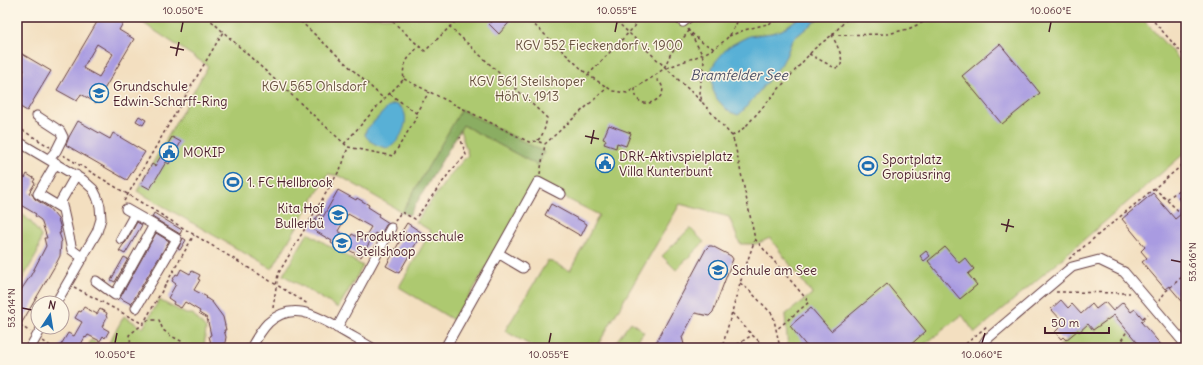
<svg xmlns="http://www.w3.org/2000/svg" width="1203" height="365" font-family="Delius,sans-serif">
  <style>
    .green { fill: #adc96f; stroke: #7c744d; fill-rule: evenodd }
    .forest { fill: #8aad62; stroke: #6a6646 }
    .water { fill: #59b0d6; stroke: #526880 }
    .building { fill: #a99be1; fill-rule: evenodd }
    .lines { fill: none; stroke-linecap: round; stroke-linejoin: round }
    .minor-casing { stroke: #633c41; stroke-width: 11 }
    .path { stroke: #633c41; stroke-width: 1.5; stroke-dasharray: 3 3; stroke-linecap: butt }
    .minor { stroke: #fff; stroke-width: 9 }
    .ticks { fill: none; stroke: #4a1f2b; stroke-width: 1.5 }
    .labels { text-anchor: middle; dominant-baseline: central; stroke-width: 3; stroke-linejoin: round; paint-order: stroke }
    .park-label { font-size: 13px; fill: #68523f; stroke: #fcf5e5 }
    .poi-label { font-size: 13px; fill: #4a1f2b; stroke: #fcf5e5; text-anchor: start }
    .water-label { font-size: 14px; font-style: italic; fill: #4f5267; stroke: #fcf5e5 }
    .neatline { fill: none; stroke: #4a1f2b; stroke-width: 1.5 }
    .ticks-label { font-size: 10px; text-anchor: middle; fill: #4a1f2b }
  </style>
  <rect width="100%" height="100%" fill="#fcf5e5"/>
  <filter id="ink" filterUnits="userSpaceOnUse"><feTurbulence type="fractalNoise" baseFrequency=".025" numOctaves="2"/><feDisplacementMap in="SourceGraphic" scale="8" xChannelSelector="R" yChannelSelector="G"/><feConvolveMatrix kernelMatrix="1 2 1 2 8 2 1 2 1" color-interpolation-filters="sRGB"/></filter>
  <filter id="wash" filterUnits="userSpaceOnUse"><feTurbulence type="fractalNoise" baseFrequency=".012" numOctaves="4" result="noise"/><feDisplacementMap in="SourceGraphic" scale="16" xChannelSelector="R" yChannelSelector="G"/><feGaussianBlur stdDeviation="0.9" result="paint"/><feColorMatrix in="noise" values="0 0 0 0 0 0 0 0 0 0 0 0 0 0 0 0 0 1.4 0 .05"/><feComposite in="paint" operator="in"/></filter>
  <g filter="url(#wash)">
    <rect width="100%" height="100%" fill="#f3dfc0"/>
    <path class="green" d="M134 17H800L782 30 772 33 749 36 728 47 712 74 713 90 717 99 728 111 742 112 786 56 792 40 820 17H1141L1186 67V152L975 333 962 315 920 348H788L785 315 812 294 770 238 756 244H740L729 217 680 204 596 348H535L505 331 548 260 570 271 599 215 536 183 455 321 399 287 431 231 416 222 451 174 468 155 460 130 463 125 537 165 544 153 461 111 402 212 340 176 328 174 272 269 137 191 208 66ZM394 104 401 107 365 135 366 130 388 107Z
      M22 214 31 222 41 236 37 254 17 288V222Z
      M690 228 704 242 676 270 662 256Z
      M308 233 363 266 338 308 283 275Z
      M159 300 186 314H193L206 329 204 348H106L124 316 143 328Z
      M1114 315 1142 348H1057L1078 330 1080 332 1088 324 1094 330 1104 321 1105 322Z
      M631 322 644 332 632 348H611Z
      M91 340 105 348H87Z"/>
    <path class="forest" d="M461 110 544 152 537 165 463 125 410 214 409 215 402 212Z"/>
    <path class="water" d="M800 17H820L792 40 786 56 781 65 742 112 738 115 728 111 717 99 713 90 712 68 716 61 728 47 739 41 749 36 772 33 782 30Z
      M394 104C414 109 404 136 393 145 391 147 389 147 387 148 378 146 370 143 365 135L366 130 388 107Z"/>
    <g id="blocks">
      <path class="building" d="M100 17H113L123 23 119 30 134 39 96 103 81 94 77 101 57 90ZM97 44 113 54 99 77 83 68Z
        M495 17H514L499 34 489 24Z
        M1000 44 1040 93 1002 124 962 76Z
        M17 51 51 71 27 111 17 105V81L24 70 17 66Z
        M139 116 146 120 143 125 136 121Z
        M78 121 110 139 113 133 145 152 127 180 66 145 69 137Z
        M609 125 631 133 626 146 617 143 616 148 604 144 606 140 603 139Z
        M172 137 181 142 169 164 166 162 150 189 141 184 152 164 155 166Z
        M17 173 25 178 27 174 35 179 33 182 35 183 29 193 32 194 35 199 49 208 58 219 61 229 60 230 61 233H59L62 241 61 242 60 256 56 264 17 331V296L31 275 46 246 44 238H47L41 220 35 216 36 214 17 203Z
        M338 190 356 200 357 198 369 205 368 207 379 214 378 216 389 223 386 225 380 236 375 233 361 257 344 247 343 250 331 243 332 241 310 228 319 214 323 217ZM348 214 371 227 363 240 352 234 350 238 338 231Z
        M1186 191V207L1178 198Z
        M1153 193 1175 219 1186 210V272L1183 275 1186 279V306L1169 286 1165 289 1142 262 1147 258 1141 251 1145 247 1122 219Z
        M551 204 587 224 581 236 545 215Z
        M154 213 182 230 180 234 152 217Z
        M137 222 142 225 125 254 119 251 123 245 126 242Z
        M407 223 424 234 420 241 418 240 399 273 386 266 405 232 402 231Z
        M156 233 169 241 131 304 120 298Z
        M183 238 186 240 180 250 178 249Z
        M709 246H712L731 256 733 259 713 312 709 316 695 313 682 337 685 348H653L706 249Z
        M945 247 959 263 965 258 974 269 968 274 977 285 960 299 928 261Z
        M926 251 930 256 924 261 920 256Z
        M124 257 128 259 115 282 111 280Z
        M181 269 190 274 192 271 200 275 198 279 200 280 194 290 207 297 206 298 212 302 223 317 226 330H224L226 337 224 348H209L211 344 209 336 211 335 207 318 199 313 200 311 185 302 181 308 173 304 174 302 168 298 176 284 172 281 176 274 178 275Z
        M887 284 926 331 907 348H808L790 326 811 308 831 331Z
        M1061 300 1068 308 1072 304 1081 314 1092 304 1096 309 1105 302 1113 311 1123 302 1131 312 1135 309 1144 320 1141 322 1164 348H1142L1114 315 1093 330 1088 324 1079 332 1078 330 1066 340 1063 337 1061 339 1055 332 1059 328 1057 326 1062 321 1051 309Z
        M84 307 97 314 100 309 107 313 106 316 107 317 102 327 109 331 105 338 103 336 100 341 88 335 86 338 85 337 80 346 78 344 76 348H59L68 333 74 336 82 322 75 318 79 311 81 312Z"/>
    </g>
  </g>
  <g filter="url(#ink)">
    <use href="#blocks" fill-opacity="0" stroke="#633c41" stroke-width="1"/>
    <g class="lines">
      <g class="minor-casing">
        <path id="minor" d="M678 17 683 22 689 17
          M37 116 60 131 63 137 56 151 49 159
          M17 141 83 180 93 189 97 197 100 206 101 219 97 232 56 303
          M56 163 38 194 63 209
          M76 175 61 201 72 250 83 258
          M121 239 135 214
          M498 253 523 268
          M96 281 115 295 154 225 126 209
          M136 308 177 239 154 225
          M337 328 391 228
          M30 348 42 327
          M251 348C256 339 261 330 268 323 292 301 315 315 338 328 349 335 361 341 372 348
          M445 348 538 182 561 194
          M981 348 987 339 1072 267 1099 260 1124 272 1186 345"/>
      </g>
      <path class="path" d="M207 17 348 147
        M296 17 384 99
        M388 17 419 46
        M526 17 588 75 613 91 627 93 653 77 662 70 665 66 671 53 689 31 703 43 713 48
        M612 17 702 102
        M733 17 738 20
        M1150 17 1186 58
        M449 26 547 118C545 127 544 135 537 141
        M688 29 702 54 704 62 701 79 700 93 702 102 732 136 735 145 755 239 740 283 722 348
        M832 35 888 34 908 29 935 17
        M729 36C735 34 741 31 748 29 760 25 772 25 782 17
        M809 54 835 68 840 67C845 58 836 44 832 35
        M667 68C688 59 713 54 729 36 733 31 736 23 740 17
        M588 75 636 25
        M404 79 529 142 537 141 545 144
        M635 88C634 120 682 94 654 78
        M390 94 416 113
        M17 127 50 147
        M732 136 739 132 746 126 814 49 832 35 849 17
        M344 144 384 99 404 79C401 64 409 57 419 46L425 51 460 17
        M348 147 393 156 418 115 416 113 429 92
        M63 155 308 304
        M540 174 545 144 607 88
        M1154 188 1186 218
        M1167 199 1186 185
        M124 201 223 32
        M395 221 401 212 415 219 450 172 466 155 460 137
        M755 239 809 302 776 330
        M1069 259 1186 162
        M740 283 749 290 773 315 780 348
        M74 287 143 324 194 235
        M1056 292 1130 293
        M1159 301 1166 291 1183 276 1186 275
        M273 308 278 274 342 166 348 147
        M732 313 752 335 767 348
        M1143 318 1148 314
        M20 325 30 332
        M43 341 53 348
        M1119 346 1124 348
        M132 348 129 335 148 320H159L163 330 171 336 195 348
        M348 348 350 344
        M732 348 752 335
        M961 348 987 326
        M1113 348 1118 346 1127 331"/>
      <use href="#minor" class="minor"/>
    </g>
  </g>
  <path class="ticks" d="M181 32 183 22M615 32 617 22M1049 32 1051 22M170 47 184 50M176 56 179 42M585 136 599 139M591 144 594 130M1001 224 1014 227M1006 232 1009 219M1171 260 1181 262M22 308 32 310M115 343 117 333M549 343 551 333M982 343 985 333"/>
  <defs>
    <g id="school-ring" transform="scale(1)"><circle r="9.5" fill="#fcf5e5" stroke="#1f6fb2" stroke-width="1.5"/><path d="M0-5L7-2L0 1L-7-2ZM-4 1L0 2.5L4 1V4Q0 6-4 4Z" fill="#1f6fb2"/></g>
    <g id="civic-ring" transform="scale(1)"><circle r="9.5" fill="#fcf5e5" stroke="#1f6fb2" stroke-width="1.5"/><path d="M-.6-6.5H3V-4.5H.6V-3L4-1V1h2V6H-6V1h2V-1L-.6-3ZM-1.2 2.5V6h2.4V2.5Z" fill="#1f6fb2"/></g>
    <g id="stadium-ring" transform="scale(1)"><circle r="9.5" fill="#fcf5e5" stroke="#1f6fb2" stroke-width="1.5"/><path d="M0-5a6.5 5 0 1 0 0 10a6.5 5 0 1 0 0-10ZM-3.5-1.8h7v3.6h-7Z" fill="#1f6fb2"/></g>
  </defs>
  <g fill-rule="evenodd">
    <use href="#school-ring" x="99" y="93"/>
    <use href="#civic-ring" x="169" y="152"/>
    <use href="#civic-ring" x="605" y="163"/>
    <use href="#stadium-ring" x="868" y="166"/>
    <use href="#stadium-ring" x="233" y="182"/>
    <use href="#school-ring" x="338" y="215"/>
    <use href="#school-ring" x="342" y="243"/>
    <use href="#school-ring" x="718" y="270"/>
  </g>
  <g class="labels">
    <g class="park-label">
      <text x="599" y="45">KGV 552 Fieckendorf v. 1900</text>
      <text x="527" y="81">KGV 561 Steilshoper<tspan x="527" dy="15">Höh v. 1913</tspan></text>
      <text x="314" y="86">KGV 565 Ohlsdorf</text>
    </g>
    <g class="poi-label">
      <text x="113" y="86">Grundschule<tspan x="113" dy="15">Edwin-Scharff-Ring</tspan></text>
      <text x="183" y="152">MOKIP</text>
      <text x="619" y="156">DRK-Aktivspielplatz<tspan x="619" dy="15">Villa Kunterbunt</tspan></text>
      <text x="882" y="159">Sportplatz<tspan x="882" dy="15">Gropiusring</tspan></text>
      <text x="247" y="182">1. FC Hellbrook</text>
      <text x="324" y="208" text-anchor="end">Kita Hof<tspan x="324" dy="15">Bullerbü</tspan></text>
      <text x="356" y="236">Produktionsschule<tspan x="356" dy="15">Steilshoop</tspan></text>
      <text x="732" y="270">Schule am See</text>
    </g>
    <g class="water-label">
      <text x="739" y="75">Bramfelder See</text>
    </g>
  </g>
  <rect width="1203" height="365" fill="none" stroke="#fcf5e5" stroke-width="44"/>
  <g transform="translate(50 315) rotate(12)"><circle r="19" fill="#fcf5e5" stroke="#b59f9b"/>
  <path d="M0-3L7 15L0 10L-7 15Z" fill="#1f6fb2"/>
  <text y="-6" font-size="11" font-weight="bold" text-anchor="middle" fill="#4a1f2b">N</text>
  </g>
  <path d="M1045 327v6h64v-6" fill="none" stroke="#4a1f2b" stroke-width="2"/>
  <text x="1051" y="327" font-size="12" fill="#4a1f2b" stroke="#fcf5e5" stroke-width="3" paint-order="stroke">50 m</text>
  <rect x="22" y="22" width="1159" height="321" class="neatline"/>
  <g class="ticks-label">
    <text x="183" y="14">10.050°E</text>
    <text x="617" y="14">10.055°E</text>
    <text x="1051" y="14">10.060°E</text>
    <text transform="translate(1192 262) rotate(-90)" y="4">53.616°N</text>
    <text transform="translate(11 308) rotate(-90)" y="4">53.614°N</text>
    <text x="115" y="358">10.050°E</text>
    <text x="549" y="358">10.055°E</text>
    <text x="982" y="358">10.060°E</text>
  </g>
</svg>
